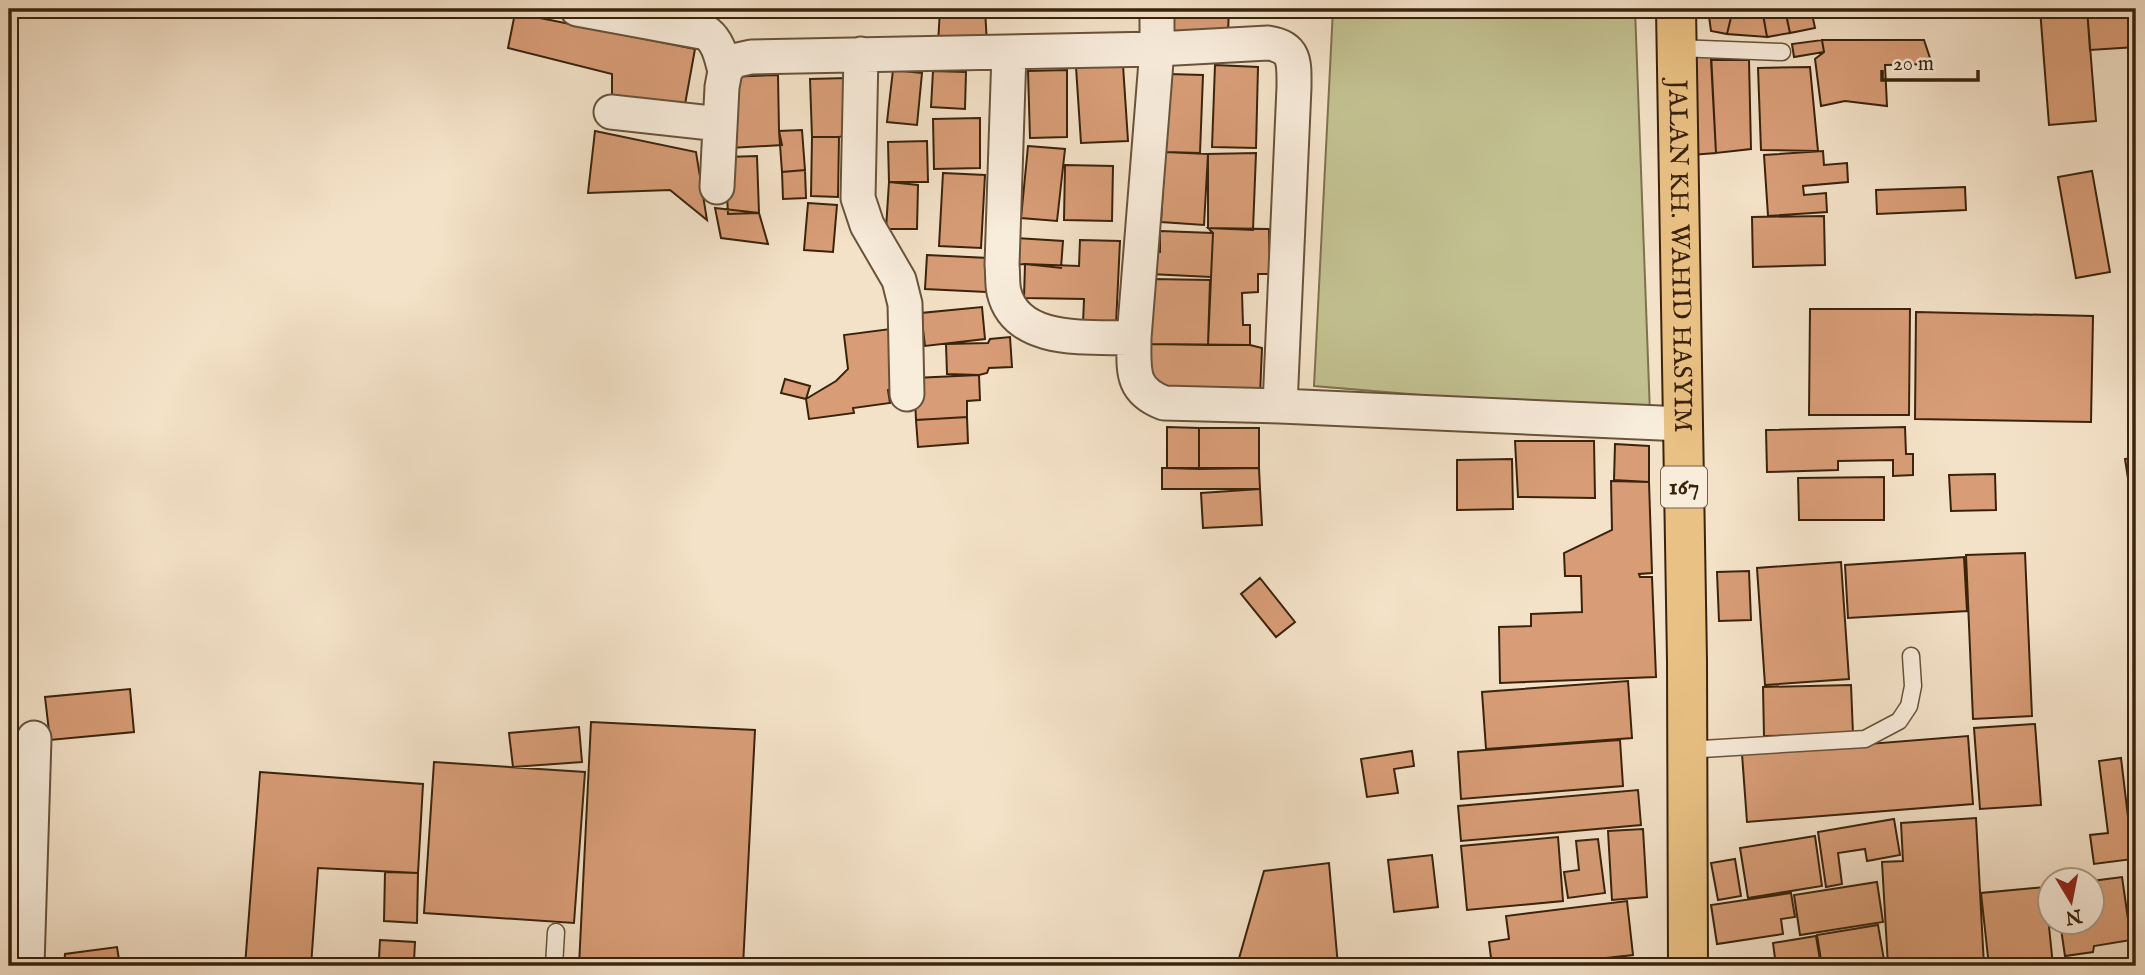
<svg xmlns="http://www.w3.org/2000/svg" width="2145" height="975" font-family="'IM FELL English',serif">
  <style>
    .green { fill: #c3c191; stroke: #7e724e; stroke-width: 2 }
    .building { fill: #d89d77; stroke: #3a230c; stroke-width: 2 }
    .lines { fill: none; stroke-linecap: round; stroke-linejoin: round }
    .service-casing { stroke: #68533b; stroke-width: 19 }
    .minor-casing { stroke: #68533b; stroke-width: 37 }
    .primary-casing { stroke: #3a230c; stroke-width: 42 }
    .service { stroke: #f8ecdb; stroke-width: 16 }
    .minor { stroke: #f8ecdb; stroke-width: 33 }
    .primary { stroke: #eac184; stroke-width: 38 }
    .labels { text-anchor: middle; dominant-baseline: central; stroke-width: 5; stroke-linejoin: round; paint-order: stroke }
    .shield { fill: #f8ecdb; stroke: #735f4a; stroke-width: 2 }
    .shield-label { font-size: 24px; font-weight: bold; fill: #3a230c }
    .street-label { font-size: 26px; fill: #3a230c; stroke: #f8ecdb }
  </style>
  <rect width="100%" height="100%" fill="#f4e2c8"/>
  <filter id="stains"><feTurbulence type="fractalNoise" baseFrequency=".00286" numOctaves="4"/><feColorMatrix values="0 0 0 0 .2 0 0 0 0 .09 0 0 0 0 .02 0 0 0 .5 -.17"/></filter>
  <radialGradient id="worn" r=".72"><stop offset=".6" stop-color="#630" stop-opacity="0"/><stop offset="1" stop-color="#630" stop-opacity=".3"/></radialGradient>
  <path class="green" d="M1333 9H1635L1650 414 1314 386Z"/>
  <path class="building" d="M940 9H985L987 44H938Z
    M1170 9H1229L1228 32 1171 38Z
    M1708 9H1733L1727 34 1711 31Z
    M1733 9H1762L1767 37 1727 34Z
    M1785 9H1811L1815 28 1790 33Z
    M1940 9H1997V10L1940 12Z
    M2040 9H2087L2096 121 2049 125Z
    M2087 9H2136V47L2090 50Z
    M1785 10 1790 33 1767 37 1763 14Z
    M515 13 695 49 682 121 612 116V74L508 48Z
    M1822 40H1924L1932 64 1885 65 1887 106 1845 101 1821 106 1815 59 1824 52Z
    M1822 40 1824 52 1794 57 1792 44Z
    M1711 53 1716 153 1691 155 1686 54Z
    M1711 60H1749L1751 149 1716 153Z
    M1123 65 1128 141 1081 143 1076 67Z
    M1215 65 1258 67 1256 148 1212 147Z
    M1810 67 1818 151 1761 150 1758 68Z
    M893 70 922 73 917 125 887 122Z
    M1067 70V137L1030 138 1028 71Z
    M933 71 966 72 965 109 931 107Z
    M1168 74 1203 75 1200 153 1165 152Z
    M778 75 779 131 782 145 730 148 726 77Z
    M847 78 848 135 839 137H812L810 79Z
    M980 118V168L934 169 933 119Z
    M802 130 805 170 782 172 779 131Z
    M595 131 696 152 707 220 670 190 588 193Z
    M812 137H839L838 197 811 196Z
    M927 141 928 182H889L888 142Z
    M1028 146 1065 149 1057 221 1021 218Z
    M1823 151 1824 165 1847 163 1848 182 1803 186 1804 195 1826 193 1827 212 1768 216 1764 155Z
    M1165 152 1208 154 1204 225 1161 222Z
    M1256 153 1253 230 1208 228V154Z
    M757 156 759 213 728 214 725 157Z
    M1065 165 1113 166 1112 221 1064 220Z
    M805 170 806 198 783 199 782 172Z
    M2092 171 2110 272 2076 278 2058 177Z
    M943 173 985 175 981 248 939 246Z
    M889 182 918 185 917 229H886Z
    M1965 187 1966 210 1877 214 1876 190Z
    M808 203 837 205 833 252 804 250Z
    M715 208 759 213 768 244 721 238Z
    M1824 216 1825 265 1753 267 1752 217Z
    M1208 228 1269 229 1270 274H1258V292L1242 293 1243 325H1250V345H1208L1213 233Z
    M1160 231 1213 233 1211 277 1150 274 1151 252H1160Z
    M1016 238 1063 241 1061 268 1025 264 1013 265Z
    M1080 240 1120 241 1116 325 1083 324 1084 299 1024 298 1025 264 1079 266Z
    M927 255 988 258 986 292 925 289Z
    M1151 279 1210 280 1208 345 1151 344Z
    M982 307 985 339 925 346 921 313Z
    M1810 309H1910L1909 415H1809Z
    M1916 312 2093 316 2091 422 1915 419Z
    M890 329 898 388 888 390 890 403 853 408 854 413 809 419 806 399 836 381 848 369 844 335Z
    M1010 337 1012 367 989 368 987 373 979 375 947 374 946 344 988 343 990 339Z
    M1151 344 1250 345 1262 348 1260 395 1149 390Z
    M979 375 980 400 967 401V417L916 420 914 378Z
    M785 379 810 386 806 399 781 393Z
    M967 417 968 443 918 447 916 420Z
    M1167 427 1199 428V469L1167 468Z
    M1905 427 1906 454H1913V475L1893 476V460L1838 461V470L1767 472 1766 430Z
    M1199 428H1259V468L1199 469Z
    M1515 441H1594L1595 498 1518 497Z
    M1615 444 1649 446V482L1614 480Z
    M2136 457V490L2130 491 2125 459Z
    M1512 459 1513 509 1457 510V460Z
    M1162 468H1259L1260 489H1162Z
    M1995 474 1996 510 1951 511 1949 475Z
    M1884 477V520H1799L1798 478Z
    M1611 481 1649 482 1652 573 1639 574 1640 577H1652L1656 677 1500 683 1499 627 1531 626V614L1582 612 1581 576H1565L1564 553 1612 530Z
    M1260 489 1262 525 1203 528 1201 493Z
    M2025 553 2032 716 1973 719 1966 555Z
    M1964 557 1967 611 1848 618 1845 565Z
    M1841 562 1849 679 1765 685 1757 568Z
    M1749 571 1751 620 1719 621 1717 572Z
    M1260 578 1295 622 1276 637 1241 594Z
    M1628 681 1632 738 1486 749 1482 692Z
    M1851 685 1853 734 1764 736 1763 687Z
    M130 689 134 732 50 740 45 697Z
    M9 708H13L19 744 9 745Z
    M591 722 755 730 743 966H579Z
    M2035 724 2041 805 1980 809 1974 728Z
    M579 727 582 762 513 767 509 733Z
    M1968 736 1973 804 1747 822 1742 754Z
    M1620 740 1623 786 1461 799 1458 752Z
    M1412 751 1414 766 1394 769 1398 793 1367 797 1361 759Z
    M2121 758 2133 859 2094 864 2090 835 2108 833 2099 761Z
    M434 762 585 772 574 923 424 913Z
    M260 772 423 784 418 873 318 868 311 966H245Z
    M1638 790 1641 825 1461 841 1458 806Z
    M1976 818 1984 966H1888L1882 862 1903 861 1901 823Z
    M1894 819 1900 855 1867 861 1865 849 1838 853 1842 884 1826 887 1818 832Z
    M1643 829 1647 897 1612 900 1608 831Z
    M1815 836 1822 886 1748 898 1740 848Z
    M1558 837 1563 901 1467 910 1461 846Z
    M1598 839 1605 893 1568 898 1564 872 1579 870 1576 841Z
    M1432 855 1438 907 1394 912 1388 860Z
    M1735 859 1741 896 1718 900 1711 863Z
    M1329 863 1338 966H1273L1272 960 1238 962 1264 871Z
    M385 872 418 873 417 923 384 921Z
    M2122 877 2131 940 2094 946 2093 952 2065 956 2060 922H2092V881Z
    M1877 882 1883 922 1800 935 1794 895Z
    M2045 887 2053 966H1989L1981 893Z
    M1791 893 1795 917 1781 919 1783 934 1717 944 1711 905Z
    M1627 901 1633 955 1607 958V966H1492L1489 942 1509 939 1506 916Z
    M1878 925 1885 966H1822L1817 935Z
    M1816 936 1821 966H1776L1773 943Z
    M380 940 415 942 414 961 379 958Z
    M117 947 120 966H64L65 954Z"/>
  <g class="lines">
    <g class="service-casing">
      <path id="service" d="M1677 48 1782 52
        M1686 750 1865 739 1899 721 1909 706 1913 686 1911 656
        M554 966 556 932"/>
    </g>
    <g class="minor-casing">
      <path id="minor" d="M577 9 707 33C719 43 721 57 725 71
        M1157 9V49L1134 338C1134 370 1130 390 1164 403L1280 406
        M1009 53 1002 265C1003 273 1002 284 1004 292 1017 346 1092 336 1134 338
        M861 54 858 198 867 225 899 280 905 304 907 394
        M611 112 720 124
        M717 187 722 87 725 71 733 61 751 57 1157 49 1268 43C1296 47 1294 63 1294 87L1280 406 1683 424
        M27 966 34 738"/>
    </g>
    <g class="primary-casing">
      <g id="primary">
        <path id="s1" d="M1676 9 1687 661 1688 966"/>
      </g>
    </g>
    <use href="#service" class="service"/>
    <use href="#minor" class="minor"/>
    <use href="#primary" class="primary"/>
  </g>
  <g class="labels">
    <rect class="shield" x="1661" y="466.5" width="46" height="41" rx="5"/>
    <g class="shield-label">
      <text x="1684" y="487">167</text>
    </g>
    <g class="street-label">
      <text stroke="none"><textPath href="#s1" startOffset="247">JALAN KH. WAHID HASYIM</textPath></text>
    </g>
  </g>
  <rect width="2145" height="975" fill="none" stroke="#f4e2c8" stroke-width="35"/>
  <rect x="10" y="10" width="2124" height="954" fill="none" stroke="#3a230c" stroke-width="3.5"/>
  <rect x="18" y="18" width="2110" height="940" fill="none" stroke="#3a230c" stroke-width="2"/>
  <g transform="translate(2071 901) rotate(170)"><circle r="33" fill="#f8ecdb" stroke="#ac9c88" stroke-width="2"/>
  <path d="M0-5L12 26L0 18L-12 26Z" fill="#8f2418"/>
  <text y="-10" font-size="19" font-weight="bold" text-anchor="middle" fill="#3a230c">N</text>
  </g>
  <path d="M1882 70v10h96v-10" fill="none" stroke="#3a230c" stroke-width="3.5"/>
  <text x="1893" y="70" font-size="21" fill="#3a230c" stroke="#f8ecdb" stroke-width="5" paint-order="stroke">20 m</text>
  <rect width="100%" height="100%" filter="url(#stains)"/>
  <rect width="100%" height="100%" fill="url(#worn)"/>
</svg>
